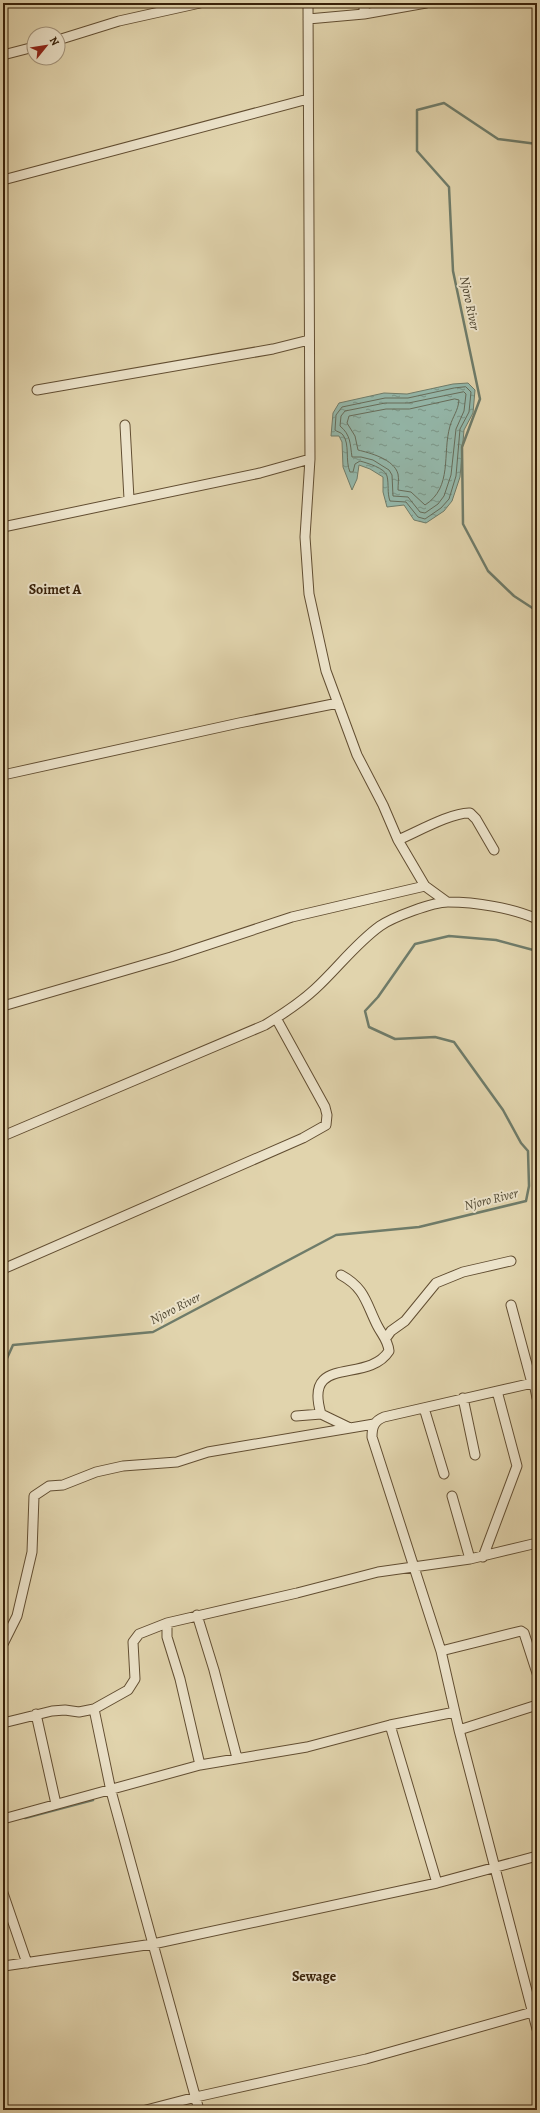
<svg xmlns="http://www.w3.org/2000/svg" width="540" height="2113" font-family="Alegreya,serif">
  <style>
    .water { fill: url(#water-ripples); stroke: #6f7c6a }
    .lines { fill: none; stroke-linecap: round; stroke-linejoin: round }
    .shore { stroke: #666c5a; stroke-width: 1 }
    .stream { stroke: #6f7c6a; stroke-width: 2.5 }
    .street-casing { stroke: #624e32; stroke-width: 11 }
    .street { stroke: #ece3ca; stroke-width: 9 }
    .labels { text-anchor: middle; dominant-baseline: central; stroke-width: 4; stroke-linejoin: round; paint-order: stroke }
    .water-label { font-size: 13px; font-style: italic; fill: #4f4732; stroke: #ece3ca }
    .quarter-label { font-size: 14px; font-weight: bold; fill: #382109; stroke: #ece3ca }
  </style>
  <defs>
    <pattern id="water-ripples" width="26" height="14" patternUnits="userSpaceOnUse"><rect width="26" height="14" fill="#94b8ab"/><path d="M2 4q2-2 4 0t4 0M15 11q2-2 4 0t4 0" fill="none" stroke="#7a9589"/></pattern>
  </defs>
  <rect width="100%" height="100%" fill="#e1d4ad"/>
  <filter id="stains"><feTurbulence type="fractalNoise" baseFrequency=".005" numOctaves="4"/><feColorMatrix values="0 0 0 0 .2 0 0 0 0 .09 0 0 0 0 .02 0 0 0 .5 -.17"/></filter>
  <radialGradient id="worn" r=".72"><stop offset=".6" stop-color="#630" stop-opacity="0"/><stop offset="1" stop-color="#630" stop-opacity=".3"/></radialGradient>
  <path class="water" d="M468 383 475 390 473 413 464 430 460 477 452 501 444 511 426 523 414 520 404 505 387 507 383 492V477L370 469 359 465 357 479 352 490 343 467 342 442 339 436H331L333 413 339 403 384 393 407 394 453 384Z"/>
  <g class="lines">
    <path class="shore" d="M466 387 471 392 469 412 460 429 456 476 449 499 441 508 425 519 418 517 406 502 390 501C387 493 389 484 387 476 385 468 367 463 360 461L355 464 353 472H350C345 461 350 444 343 435 341 432 337 432 335 430L336 415 342 407 385 398H408L454 388Z
      M464 392 466 394 464 411 456 429 451 475 444 496 438 504 425 513 420 512 408 497 393 496 392 475 389 470 373 460 361 457H352C350 444 351 435 340 426L341 416 345 411 385 403H408Z
      M455 399 459 400C458 411 453 416 450 426 442 454 453 487 425 505L411 492 398 490C398 484 399 479 398 474 394 459 370 453 358 450L355 436 347 423 349 416 386 409H409Z"/>
    <path class="stream" d="M537 144 498 139 444 103 417 110V151L449 187 453 271 480 399 462 447 463 524 488 571 514 596 537 611
      M3 1367 13 1345 153 1332 336 1235 419 1227 526 1201 529 1186 528 1151 521 1143 503 1110 454 1042 435 1037 395 1039 369 1027 365 1011 378 997 415 944 449 936 496 940 537 951
      M25 1818 93 1800"/>
    <g class="street-casing">
      <path id="street" d="M308 3 310 459 305 537 309 594 326 671 357 755 383 805 398 840 425 886 447 902
        M364 3V14
        M308 19 364 14 426 3
        M58 40 119 21 200 3
        M3 55 34 47
        M3 180 308 99
        M37 390 273 349 309 340
        M125 425 129 499
        M3 527 260 473 310 459
        M3 775 239 723 338 703
        M398 840C415 833 452 812 470 813L476 819 494 850
        M3 1006 171 957 292 917 425 886
        M3 1136 265 1025C283 1014 300 1003 315 989 337 969 355 944 380 926 393 917 433 902 448 902 476 902 512 908 537 919
        M3 1269 303 1138 326 1125 327 1115 325 1107 276 1018
        M511 1305 532 1383
        M386 1338 391 1331 405 1321 436 1283 463 1272 511 1261
        M537 1382 384 1417C374 1421 372 1427 372 1437L441 1651 459 1730 537 2029
        M534 1383 537 1398
        M463 1398 475 1455
        M424 1408 444 1474
        M321 1414C303 1353 367 1385 389 1351 388 1340 382 1335 377 1325 366 1303 365 1288 341 1275
        M296 1416 321 1414 348 1427
        M452 1496 470 1559
        M483 1557 517 1466 497 1391
        M197 1615 214 1670 237 1758
        M167 1623V1637L180 1679 200 1765
        M3 1644 17 1616 32 1552 34 1496 49 1486 63 1485 96 1472 123 1466 177 1462 208 1452 374 1424
        M441 1651 521 1631 524 1633 537 1673
        M36 1714 56 1804
        M3 1723 52 1711 65 1710 79 1712 94 1709 128 1690 135 1679 133 1642 139 1634 167 1623 297 1593 378 1572 470 1559 537 1543
        M390 1725 437 1883
        M459 1730 537 1705
        M3 1819 200 1765 307 1747 390 1725 455 1712
        M3 1893 27 1963
        M4 1966 153 1944 111 1791 94 1709
        M146 2110 196 2097 366 2059 536 2011
        M199 2110 153 1944 437 1883 537 1856"/>
    </g>
    <use href="#street" class="street"/>
  </g>
  <g class="labels">
    <g class="water-label">
      <text transform="translate(470 303) rotate(78)">Njoro River</text>
      <text transform="translate(491 1199) rotate(-14)">Njoro River</text>
      <text transform="translate(175 1308) rotate(-27)">Njoro River</text>
    </g>
    <g class="quarter-label">
      <text x="55" y="589">Soimet A</text>
      <text x="314" y="1976">Sewage</text>
    </g>
  </g>
  <rect width="540" height="2113" fill="none" stroke="#e1d4ad" stroke-width="16"/>
  <rect x="4" y="4" width="532" height="2105" fill="none" stroke="#382109" stroke-width="2"/>
  <rect x="8" y="8" width="524" height="2097" fill="none" stroke="#382109"/>
  <g transform="translate(46 46) rotate(60)"><circle r="19" fill="#ece3ca" stroke="#a4957d"/>
  <path d="M0-3L7 15L0 10L-7 15Z" fill="#8f2418"/>
  <text y="-6" font-size="11" font-weight="bold" text-anchor="middle" fill="#382109">N</text>
  </g>
  <rect width="100%" height="100%" filter="url(#stains)"/>
  <rect width="100%" height="100%" fill="url(#worn)"/>
</svg>
